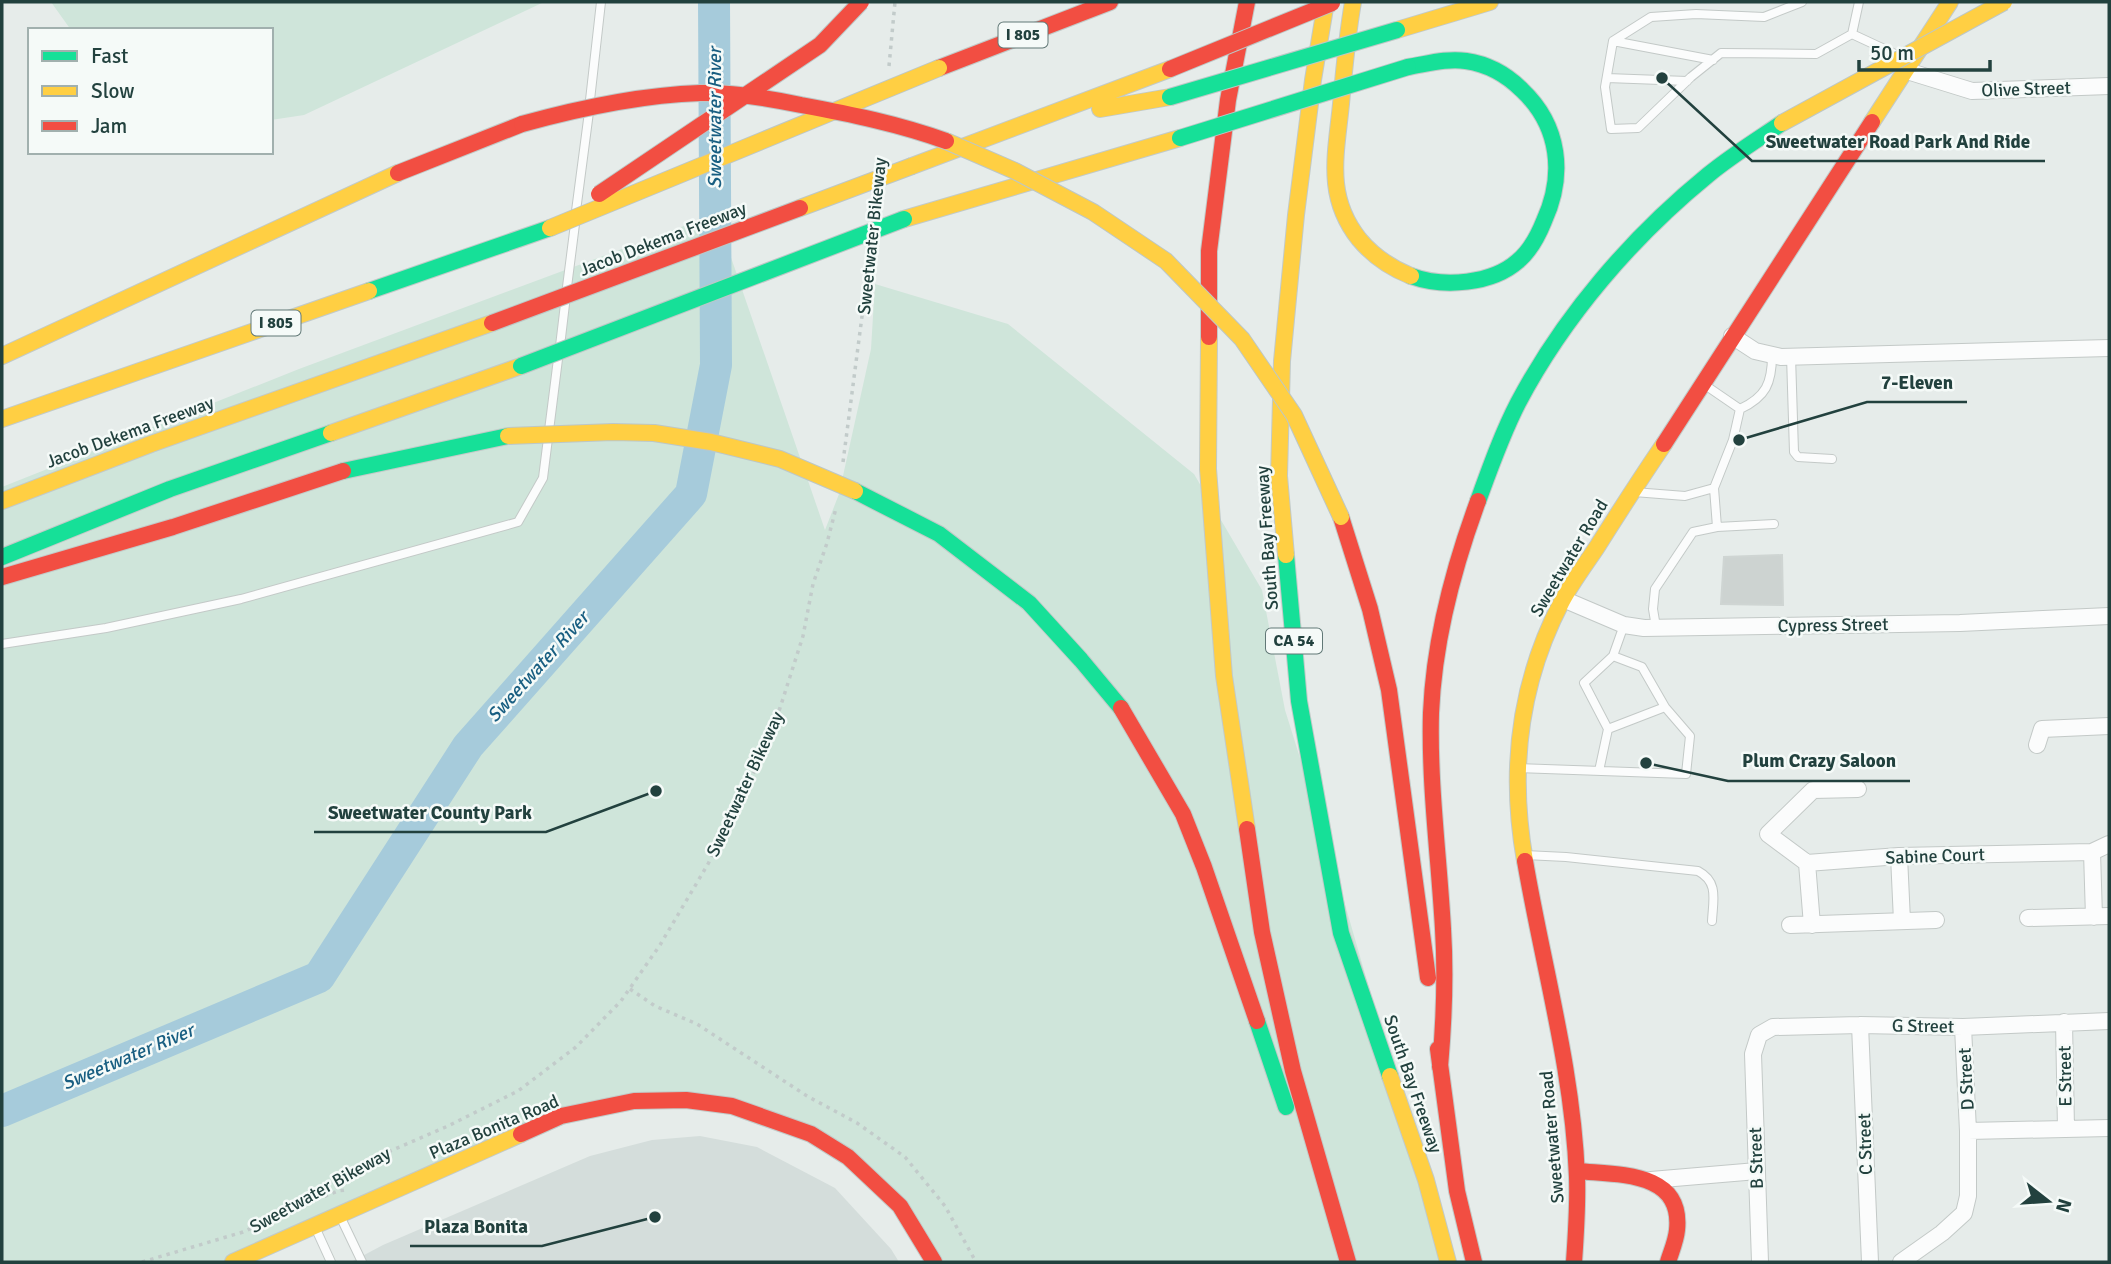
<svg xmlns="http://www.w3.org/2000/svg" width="2111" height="1264" font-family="Signika,sans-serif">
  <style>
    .built { fill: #d4dddb }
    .green { fill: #cfe5da }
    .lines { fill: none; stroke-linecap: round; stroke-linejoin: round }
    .river { stroke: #a6cbdb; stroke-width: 32 }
    .building { fill: #cdd3d1; stroke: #cfd5d3; stroke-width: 2 }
    .lane-casing { stroke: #c3c9c7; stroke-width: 10 }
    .street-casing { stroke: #c3c9c7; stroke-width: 18 }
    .fast-casing { stroke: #c2cac8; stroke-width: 18 }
    .slow-casing { stroke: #c2cac8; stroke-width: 18 }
    .jam-casing { stroke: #c2cac8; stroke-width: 18 }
    .path { stroke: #c2cbca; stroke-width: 3.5; stroke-dasharray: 3.5 5; stroke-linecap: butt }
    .lane { stroke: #fbfcfc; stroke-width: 8 }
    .street { stroke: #fbfcfc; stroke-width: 16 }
    .fast { stroke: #16e098; stroke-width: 16 }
    .slow { stroke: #ffcf43; stroke-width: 16 }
    .jam { stroke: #f24e42; stroke-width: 16 }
    .fast-bridge-casing { stroke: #bdc7c6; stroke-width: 18; stroke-linecap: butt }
    .slow-bridge-casing { stroke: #bdc7c6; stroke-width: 18; stroke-linecap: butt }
    .jam-bridge-casing { stroke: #bdc7c6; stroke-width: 18; stroke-linecap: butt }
    .fast-bridge { stroke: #16e098; stroke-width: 16 }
    .slow-bridge { stroke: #ffcf43; stroke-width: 16 }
    .jam-bridge { stroke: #f24e42; stroke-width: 16 }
    .labels { text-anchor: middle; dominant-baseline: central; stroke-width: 5; stroke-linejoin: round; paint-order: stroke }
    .shield { fill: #f5faf8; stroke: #617876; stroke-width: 2 }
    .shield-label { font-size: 16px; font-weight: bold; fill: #22413e }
    .street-label { font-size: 18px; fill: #22413e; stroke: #f5faf8 }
    .water-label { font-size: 19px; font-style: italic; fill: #185e81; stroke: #f5faf8 }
    .leader { fill: none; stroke: #22413e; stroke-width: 2.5 }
    .callout-dot { fill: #22413e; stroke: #f5faf8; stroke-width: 2.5 }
    .callout-label { font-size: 19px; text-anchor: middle; font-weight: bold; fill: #22413e; stroke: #f5faf8; stroke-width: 5; stroke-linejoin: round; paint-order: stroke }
  </style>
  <rect width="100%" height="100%" fill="#e6ecea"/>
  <path class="built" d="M700 1136 757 1147 835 1188 891 1249 899 1262H351L383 1245 590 1156 652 1140Z"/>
  <path class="green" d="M51 2H544L304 115 271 120V30H71Z
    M716 214 825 530 839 494 871 349 875 284 1008 324 1194 474 1262 590 1285 710 1336 873 1448 1262H935L872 1178 755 1112 611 1105 236 1262H2V487L299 369Z"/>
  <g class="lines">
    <path class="river" d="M2 1111 319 977 468 746 691 494 716 365 714 2"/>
  </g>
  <path class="building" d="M1782 555 1783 605 1721 604 1724 557Z"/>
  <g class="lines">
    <g class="lane-casing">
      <path id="lane" d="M1802 2 1764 17 1696 14 1651 17 1613 41 1605 87 1611 129 1638 128 1691 77 1721 53 1816 54 1852 34 1859 2
        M1852 34 1895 54
        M1613 41 1713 60
        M1607 78 1687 81
        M590 100 601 2
        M576 211 589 112
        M567 287 575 224
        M560 346 565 304
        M1791 356 1794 452 1798 457 1832 459
        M1740 409C1766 397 1772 383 1772 355
        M1714 488 1717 527 1774 524
        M1634 492 1685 496 1714 488 1733 440 1740 409 1705 385
        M1656 627 1653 609 1655 589 1693 532 1717 527
        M2 644 106 628 241 599 518 522 543 478 558 359
        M1613 656 1642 667 1665 707 1608 729 1584 683 1613 656 1624 625
        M1517 768 1686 774 1690 736 1665 707
        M1599 771 1608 729
        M1525 855 1566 857 1698 871C1719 882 1713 900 1712 921
        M340 1216 362 1262
        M315 1227 331 1262"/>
    </g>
    <g class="street-casing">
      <path id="street" d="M1904 70 1972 91 2109 86
        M1732 336 1755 351 1781 357 2109 348
        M1563 599 1624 625 1644 628 1960 623 2109 616
        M2037 745 2042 729 2109 726
        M1858 789 1813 790 1768 834 1807 863 1899 856 2092 852 2109 844
        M2092 852 2094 917
        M1899 856 1902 921
        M1807 863 1812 925
        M2028 918 2109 916
        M1790 925 1936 920
        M2064 1022 2066 1129
        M1860 1025 1870 1262
        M1968 1131 2109 1128
        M1651 1180 1757 1171
        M1760 1262 1753 1054 1759 1035 1773 1027 1860 1025 1963 1027 2109 1021
        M1901 1262 1942 1233 1964 1213 1968 1196V1131L1963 1027"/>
    </g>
    <g class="fast-casing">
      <path id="fast" d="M1408 67C1427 64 1447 58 1466 61 1487 64 1507 75 1522 90 1560 126 1565 175 1544 221 1538 236 1530 251 1518 261 1492 284 1444 288 1411 276
        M369 291 550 228
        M343 471 508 436
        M855 491 939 534 1029 603 1081 660 1121 708
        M1478 501C1490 468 1502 434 1518 403 1564 316 1632 237 1708 175 1731 156 1757 140 1782 123
        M1286 555 1299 701 1341 933 1390 1076
        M2 557 170 489 331 433
        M1257 1021 1286 1107"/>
    </g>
    <g class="slow-casing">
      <path id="slow" d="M1353 2C1347 36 1344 70 1341 104 1336 155 1325 196 1359 239 1374 257 1391 268 1411 276
        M1397 30 1490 2
        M1100 109 1170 97
        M1872 122 1950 2
        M912 166 1170 69
        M904 219 1180 138
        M1209 337 1208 469 1224 676 1247 829
        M2 356 398 173
        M2 419 369 291
        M331 433 521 366
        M2 501 151 444 492 323
        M1286 555 1279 476 1282 361 1296 215 1313 80 1326 2
        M1525 861C1509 771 1519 683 1562 601 1572 582 1585 565 1597 547 1619 512 1641 478 1664 444
        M1390 1076 1426 1180 1448 1262
        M233 1262 521 1134"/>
    </g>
    <g class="jam-casing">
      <path id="jam" d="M939 68 1110 2
        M398 173 522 124
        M1209 337V251L1228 100 1247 2
        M1664 444 1872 122
        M1341 517 1370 609 1389 690 1428 978
        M2 577 173 527 343 471
        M1121 708 1183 814 1204 867 1257 1021
        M1247 829 1262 932 1293 1071 1348 1262
        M1525 861C1543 966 1573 1070 1577 1177 1578 1205 1576 1234 1574 1262
        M1438 1049 1457 1191 1474 1262
        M1440 1067C1444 1021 1446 976 1443 929 1439 857 1429 785 1431 713 1434 640 1453 569 1478 501
        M521 1134 561 1116 634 1101 686 1100 732 1106 811 1134 848 1157 900 1206 934 1262
        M1578 1171C1618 1175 1683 1171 1677 1230 1676 1241 1671 1252 1668 1262"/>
    </g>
    <path class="path" d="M889 66 895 2
      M843 462 870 255
      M630 989 655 1006 697 1024 807 1096 857 1123 905 1157 945 1206 976 1262
      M293 1209 338 1191 345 1190
      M142 1262 243 1232 286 1212 304 1198 365 1162 448 1126 518 1091 576 1047 621 1001 660 945 708 864 759 762 780 708 803 636 813 584 827 543 836 508"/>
    <use href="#lane" class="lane"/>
    <use href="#street" class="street"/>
    <use href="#fast" class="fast"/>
    <use href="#slow" class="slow"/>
    <use href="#jam" class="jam"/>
    <g class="fast-bridge-casing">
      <path id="fast-bridge" d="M1170 97 1397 30
        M1180 138 1408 67
        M521 366 904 219"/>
    </g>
    <g class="slow-bridge-casing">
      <path id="slow-bridge" d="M1782 123 2004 2
        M946 141 1015 171 1093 212 1166 261 1242 339 1294 415 1341 517
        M800 208 912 166
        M550 228 939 68
        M508 436 613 432 654 433 711 442 780 459 855 491"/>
    </g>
    <g class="jam-bridge-casing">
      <path id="jam-bridge" d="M1170 69 1332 3
        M522 124C580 108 639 95 700 93 734 92 768 98 801 105 850 114 899 124 946 141
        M599 194 820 45 861 2
        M492 323 800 208"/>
    </g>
    <use href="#fast-bridge" class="fast-bridge"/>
    <use href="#slow-bridge" class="slow-bridge"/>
    <use href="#jam-bridge" class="jam-bridge"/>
  </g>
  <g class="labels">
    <g class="shield">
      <rect x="998.5" y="22.5" width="49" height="25" rx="5"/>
      <rect x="251.5" y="310.5" width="49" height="25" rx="5"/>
      <rect x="1266" y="628.5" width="56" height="25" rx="5"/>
    </g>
    <g class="shield-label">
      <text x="1023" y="35">I 805</text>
      <text x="276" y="323">I 805</text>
      <text x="1294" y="641">CA 54</text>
    </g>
    <g class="street-label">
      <text transform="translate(2026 89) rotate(-2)">Olive Street</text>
      <text transform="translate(872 236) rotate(-84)">Sweetwater Bikeway</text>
      <text transform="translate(663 239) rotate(-21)">Jacob Dekema Freeway</text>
      <text transform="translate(130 432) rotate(-20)">Jacob Dekema Freeway</text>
      <text transform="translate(1267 538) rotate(-94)">South Bay Freeway</text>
      <text transform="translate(1569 558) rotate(-59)">Sweetwater Road</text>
      <text transform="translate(1833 625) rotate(-1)">Cypress Street</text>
      <text transform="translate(745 784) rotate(-65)">Sweetwater Bikeway</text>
      <text transform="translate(1935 856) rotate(-2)">Sabine Court</text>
      <text transform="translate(1923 1026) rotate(1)">G Street</text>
      <text transform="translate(2065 1076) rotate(-91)">E Street</text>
      <text transform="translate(1966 1079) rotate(-93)">D Street</text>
      <text transform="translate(1413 1084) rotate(71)">South Bay Freeway</text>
      <text transform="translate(494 1127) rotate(-23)">Plaza Bonita Road</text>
      <text transform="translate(1552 1137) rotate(-95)">Sweetwater Road</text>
      <text transform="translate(1865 1144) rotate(-92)">C Street</text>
      <text transform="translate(1756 1158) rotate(-92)">B Street</text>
      <text transform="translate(320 1190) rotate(-29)">Sweetwater Bikeway</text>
    </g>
    <g class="water-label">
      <text transform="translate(715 118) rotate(-90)">Sweetwater River</text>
      <text transform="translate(538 667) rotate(-48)">Sweetwater River</text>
      <text transform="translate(128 1057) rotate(-23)">Sweetwater River</text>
    </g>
  </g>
  <path class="leader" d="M1662 78L1752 161H2045M1739 440L1867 402H1967M1646 763L1728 781H1910M656 791L546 832H314M655 1217L542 1246H410"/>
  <g class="callout-dot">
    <circle cx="1662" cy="78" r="7"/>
    <circle cx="1739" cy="440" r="7"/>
    <circle cx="1646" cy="763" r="7"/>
    <circle cx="656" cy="791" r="7"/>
    <circle cx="655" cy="1217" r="7"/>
  </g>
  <g class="callout-label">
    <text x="1898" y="148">Sweetwater Road Park And Ride</text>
    <text x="1917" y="389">7-Eleven</text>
    <text x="1819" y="767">Plum Crazy Saloon</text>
    <text x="430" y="819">Sweetwater County Park</text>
    <text x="476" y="1233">Plaza Bonita</text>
  </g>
  <rect width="2111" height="1264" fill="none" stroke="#22413e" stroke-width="7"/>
  <rect x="28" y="28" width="245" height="126" fill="#f5faf8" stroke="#a1b0ae" stroke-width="2"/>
  <rect x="42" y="51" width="35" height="10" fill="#16e098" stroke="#a1b0ae" stroke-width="2"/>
  <text x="91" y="63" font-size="21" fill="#22413e">Fast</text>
  <rect x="42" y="86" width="35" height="10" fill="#ffcf43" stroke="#a1b0ae" stroke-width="2"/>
  <text x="91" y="98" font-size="21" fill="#22413e">Slow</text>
  <rect x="42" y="121" width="35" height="10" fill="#f24e42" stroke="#a1b0ae" stroke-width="2"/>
  <text x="91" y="133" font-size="21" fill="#22413e">Jam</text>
  <g transform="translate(2048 1201) rotate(107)" stroke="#f5faf8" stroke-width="5" paint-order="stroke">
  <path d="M0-5L12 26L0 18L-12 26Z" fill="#22413e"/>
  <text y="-10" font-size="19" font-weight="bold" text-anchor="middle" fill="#22413e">N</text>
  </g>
  <path d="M1859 60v10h131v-10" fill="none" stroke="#22413e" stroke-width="3.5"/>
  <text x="1870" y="60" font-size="21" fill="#22413e" stroke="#f5faf8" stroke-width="5" paint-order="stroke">50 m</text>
</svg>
